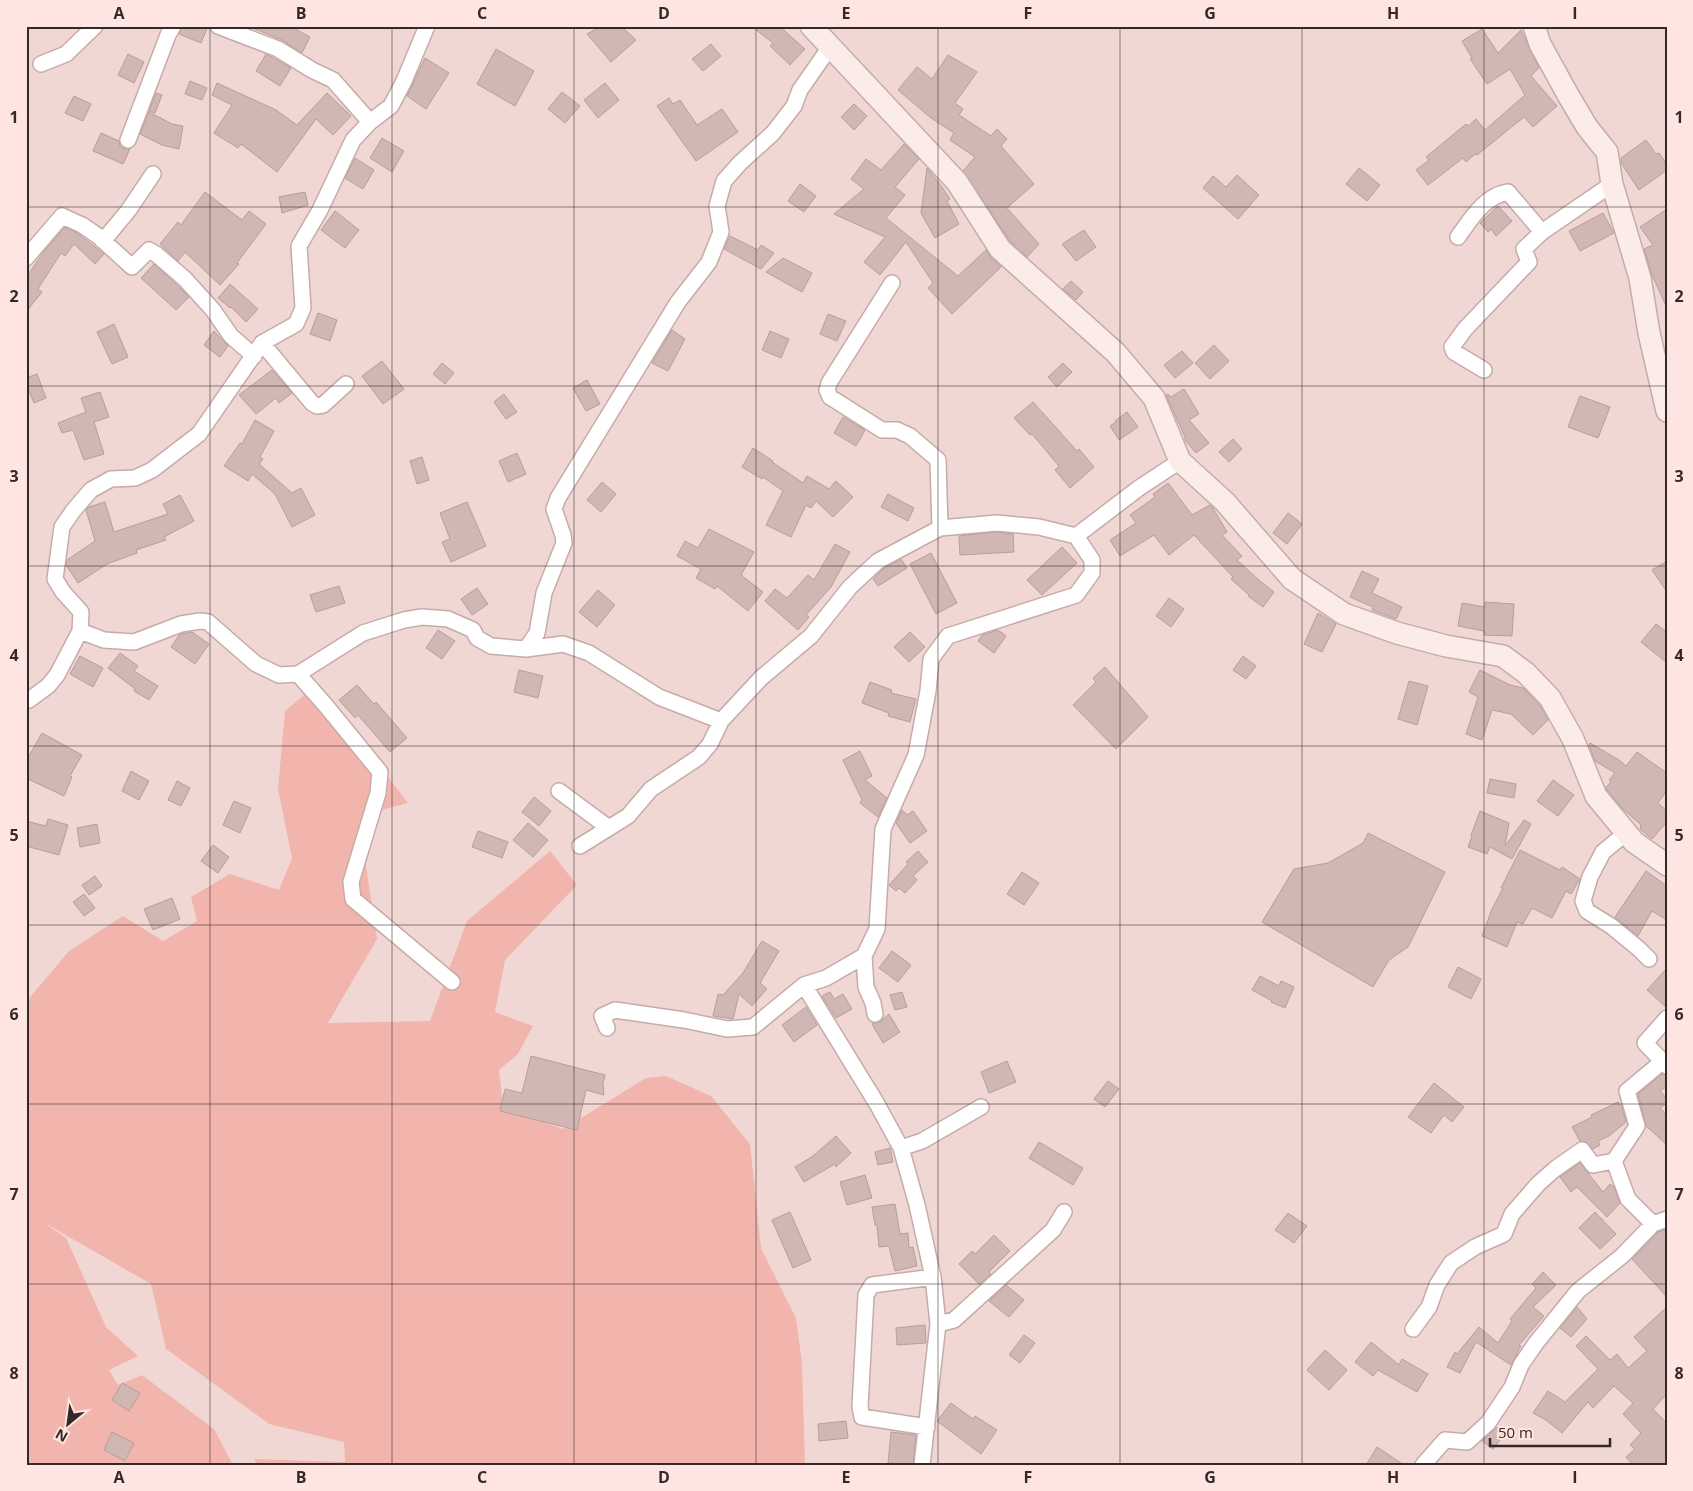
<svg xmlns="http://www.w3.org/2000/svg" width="1693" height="1491" font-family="'Open Sans',sans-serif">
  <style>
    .green { fill: #f2b5ad }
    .building { fill: #d0b7b4; stroke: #b69e9b }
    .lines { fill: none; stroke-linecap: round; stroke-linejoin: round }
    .street-casing { stroke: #c5aca8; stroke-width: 18 }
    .secondary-casing { stroke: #c5aca8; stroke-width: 24 }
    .street { stroke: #fff; stroke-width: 15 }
    .secondary { stroke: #fbece9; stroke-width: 21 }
    .grid { fill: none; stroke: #332928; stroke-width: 1; stroke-opacity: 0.55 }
    .neatline { fill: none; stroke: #332928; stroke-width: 2 }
    .grid-label { font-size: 16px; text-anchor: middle; font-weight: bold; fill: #332928 }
  </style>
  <rect width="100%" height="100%" fill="#f1d7d4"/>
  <path class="green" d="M317 684 408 803 374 812 364 852 377 939 328 1023 430 1021 467 921 550 851 577 885 505 960 495 1012 533 1026 518 1054 499 1070 503 1107 563 1129 646 1078 666 1076 711 1096 750 1144 761 1248 796 1318 802 1363 805 1465H256L255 1459 345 1462 344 1442 269 1424 166 1349 151 1284 43 1222 66 1238 106 1327 138 1356 109 1370 118 1385 142 1375 214 1429 233 1465H26V1002L69 951 123 916 163 941 197 921 191 897 230 874 279 890 292 858 278 789 285 711Z"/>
  <path class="building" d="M182 26H208L201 43 179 34Z
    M248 26H290L310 37 302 53 282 40Z
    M601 26H621L636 40 611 62 587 34Z
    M751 26H779L805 49 790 65 770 46 773 43Z
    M1482 29 1498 53 1521 30 1539 68 1531 76 1557 106 1533 127 1524 117 1477 155 1475 154 1466 162 1463 158 1428 185 1416 170 1429 160 1426 157 1466 124 1468 126 1476 119 1485 130 1525 95 1510 69 1487 84 1470 59 1472 58 1462 41Z
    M711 44 721 56 703 71 692 59Z
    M496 49 534 71 515 106 477 84Z
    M128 54 144 62 134 83 118 75Z
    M266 54 291 68 280 86 256 71Z
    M948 55 977 72 955 103 963 109 959 115 991 136 997 129 1007 139 1001 146 1034 184 1007 208 1039 244 1027 257 1010 241 963 171 975 157 950 140 954 133 931 118 898 90 917 67 932 79Z
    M425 58 449 73 426 109 407 96Z
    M190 81 207 88 202 100 185 94Z
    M217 83 276 110 297 125 327 93 351 116 333 135 316 119 277 172 241 144 238 148 214 133 232 105 212 95Z
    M605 83 619 100 598 118 584 100Z
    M562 92 580 106 565 123 548 109Z
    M156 93 162 95 155 113 149 111Z
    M74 96 91 104 83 121 65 113Z
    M669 98 673 104 680 100 697 125 722 109 738 132 696 161 657 106Z
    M854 104 867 116 854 130 841 117Z
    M149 112 172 124 183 126 179 149 162 145 140 134Z
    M101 133 119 141 120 146 124 149H130L123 164 93 151Z
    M382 138 404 151 392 172 370 158Z
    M1646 140 1656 154 1659 153 1667 164V170L1639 190 1621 163V158Z
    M904 144 919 159 895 187 905 195 886 218 958 276 986 250 991 258 1001 267 952 314 928 288 933 283 906 242 880 275 864 262 885 237 834 214 864 189 851 179 866 159 881 170Z
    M355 158 374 170 363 189 345 178Z
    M927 168 942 187 950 199 947 201 959 224 935 238 921 213Z
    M1359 168 1380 185 1367 201 1346 184Z
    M1237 175 1259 195 1238 219 1203 188 1213 176 1226 187Z
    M800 184 816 196 804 212 788 201Z
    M205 192 242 220 249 211 266 224 237 263 239 264 220 285 185 252 178 261 160 244 178 222 181 225Z
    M305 192 308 205 282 213 279 197Z
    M1498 206 1512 221 1496 236 1491 229 1488 232 1480 223Z
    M1667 209V308L1652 275 1644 249 1653 245 1640 227Z
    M335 211 359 230 345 248 321 230Z
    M1603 213 1614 233 1580 251 1569 231Z
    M65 227 77 233 104 254 95 264 74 244 65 256 61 253 38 289 42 292 26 312V278L42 254Z
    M1084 230 1096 247 1076 261 1062 244Z
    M730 236 758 250 761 245 774 253 761 269 724 249Z
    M783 258 812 273 802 292 766 272Z
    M154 264 178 286 189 297 176 310 141 278Z
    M1071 281 1083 292 1076 300 1063 289Z
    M230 284 258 309 246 322 231 307 230 308 218 298Z
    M318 313 337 320 330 341 310 334Z
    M828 314 846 321 837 341 820 334Z
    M114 324 128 357 112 364 97 332Z
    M672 330 685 339 668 371 652 363Z
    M214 331 228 346 220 357 204 345Z
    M770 331 789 339 781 358 762 350Z
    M1214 345 1229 361 1210 379 1195 363Z
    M1182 351 1193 363 1175 378 1164 365Z
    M382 361 404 389 383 404 362 376Z
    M442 363 454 373 445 384 433 374Z
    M1063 363 1072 372 1057 387 1048 377Z
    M272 370 292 393 279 403 276 398 256 414 239 395Z
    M37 374 46 398 34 403 26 384V378Z
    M587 380 600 404 586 411 573 388Z
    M1184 389 1199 414 1189 420 1209 443 1196 453 1185 440V437L1166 395 1168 394 1171 397Z
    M100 392 109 417 94 422 104 454 84 460 73 430 62 433 58 423 86 412 81 398Z
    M504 394 517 412 506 419 494 402Z
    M1580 396 1610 407 1598 438 1568 427Z
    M1033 402 1077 451 1079 449 1094 467 1070 488 1055 470 1059 466 1032 434 1030 435 1014 418Z
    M1127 412 1138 427 1119 440 1110 426 1116 422 1115 421Z
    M843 417 865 430 856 446 834 433Z
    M255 420 274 431 260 457 263 459 259 464 292 493 301 488 315 515 292 527 275 494 252 474 248 481 224 466 240 443 242 444Z
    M1233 439 1242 449 1229 462 1219 452Z
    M753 448 773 461 772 462 803 483 807 476 829 489 836 481 853 497 833 517 816 501 811 508 806 505 791 537 766 525 783 491 763 477 762 479 742 467Z
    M517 453 526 474 508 482 499 461Z
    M422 457 429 480 417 484 410 461Z
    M602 482 616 494 601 512 587 500Z
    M1168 483 1192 515 1210 505 1213 508 1227 532 1222 535 1242 556 1237 560 1260 581 1274 592 1263 607 1248 596 1249 595 1231 579 1233 577 1194 535 1169 555 1154 535 1120 556 1110 540 1136 523 1130 515 1155 497 1153 494Z
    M888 494 914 508 908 521 881 507Z
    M180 495 194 521 164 537 166 540 136 550 137 553 107 564 78 583 66 565 67 560 95 541 86 510 89 507 105 502 114 532 168 514 163 504Z
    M467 502 486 546 451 562 442 542 450 539 440 513Z
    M1288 513 1302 524 1287 544 1273 533Z
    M709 529 754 552 741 575 763 592 748 611 717 586 715 589 696 578 701 569 677 556 685 541 698 548Z
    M997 532 1013 534 1014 552 960 555 959 536Z
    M835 544 850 552 831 587 806 615 809 617 798 630 765 601 775 589 787 598 808 575 814 580Z
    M1062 547 1077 563 1042 595 1027 580Z
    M931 553 957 603 936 614 910 564Z
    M901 559 907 568 878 586 873 579 883 569Z
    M1667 561V592L1652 570Z
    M1362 571 1379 579 1372 593 1402 607 1396 619 1372 610 1373 607 1350 597Z
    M339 586 345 603 316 612 310 595Z
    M477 588 488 604 472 615 461 599Z
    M598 590 615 605 597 627 579 612Z
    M1169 598 1184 609 1171 627 1156 616Z
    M1485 602 1514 604 1512 636 1484 635V631L1458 626 1462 603 1485 607Z
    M1318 613 1336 624 1322 652 1304 644Z
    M1656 624 1667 632V663L1641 642Z
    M438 630 455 641 442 659 426 648Z
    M998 630 1006 636 994 653 978 641 982 635Z
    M192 632 209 644 195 664 171 647 180 634Z
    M910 632 925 647 909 662 894 647Z
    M120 653 138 666 134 671 158 686 149 700 134 691 135 689 108 668Z
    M80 656 103 668 93 687 70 674Z
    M1243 656 1256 666 1246 679 1233 670Z
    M1105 667 1148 717 1116 749 1073 705 1096 682 1093 678Z
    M519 670 543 676 538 698 514 692Z
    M1480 670 1510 685 1523 688 1540 706 1548 720 1533 735 1511 714 1492 710 1482 740 1466 734 1478 697 1469 692Z
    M1409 681 1428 686 1417 725 1398 719Z
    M870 682 892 690 891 693 916 699 910 722 888 716 889 713 862 703Z
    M357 685 374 704 376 702 407 738 390 752 358 715 355 718 339 700Z
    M42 733 82 755 70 776 72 777 64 796 26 778V761Z
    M1590 743 1619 760 1626 766 1637 752 1667 773V790L1658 803 1667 811V822L1652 839 1640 829 1641 825 1622 808 1607 790 1606 787 1611 782 1609 780 1615 773 1595 761 1589 745Z
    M860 751 872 776 865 780 887 798 878 817 860 803 862 800 843 760Z
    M131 771 149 781 139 800 122 791Z
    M1490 779 1516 784 1514 798 1487 793Z
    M1553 780 1574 795 1558 816 1537 801Z
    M177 781 190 788 181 806 168 800Z
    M534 797 551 811 539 826 522 812Z
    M234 801 251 808 240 833 223 825Z
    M902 810 907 815 913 811 927 831 910 843 896 823Z
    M1480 811 1509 823 1505 846 1524 820 1531 824 1512 859 1490 847 1487 854 1468 847 1472 836 1471 835Z
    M48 819 68 825 59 855 26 846V821L46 826Z
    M528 823 548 840 533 857 513 840Z
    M97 824 100 843 80 847 77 828Z
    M478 831 508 842 502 858 472 847Z
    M1368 833 1445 872 1408 947 1389 960 1373 987 1262 922 1294 869 1328 863 1363 843Z
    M213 845 229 857 218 873 201 861Z
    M1520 850 1560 870 1562 867 1580 879 1571 894 1566 891 1552 918 1532 908 1523 924 1517 922 1507 947 1482 936 1492 909 1503 888H1501Z
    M918 851 928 862 913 876 917 880 905 893 899 888 896 891 889 885 908 864 906 862Z
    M1646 871 1667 886V920L1652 911 1638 936 1615 917Z
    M1022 872 1039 883 1024 905 1007 894Z
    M95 876 102 886 89 895 82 885Z
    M84 894 95 908 84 916 73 902Z
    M172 898 180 919 153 930 144 909Z
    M762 941 779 951 760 983 767 989 752 1006 739 994 733 1019 713 1016 718 994 723 995 743 973Z
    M892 951 911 965 898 982 879 968Z
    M1458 967 1481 979 1471 999 1448 987Z
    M1667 968V1008L1647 990Z
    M1260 976 1279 986 1281 981 1294 987 1285 1008 1271 1002 1272 1001 1252 990Z
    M830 992 834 999 843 994 852 1009 836 1018 822 996Z
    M902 992 907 1007 895 1010 890 995Z
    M806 1007 817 1025 794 1042 782 1025Z
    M889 1014 900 1032 883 1043 872 1024 881 1021Z
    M531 1056 605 1075 603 1084 604 1095 586 1090 577 1130 500 1111 505 1089 522 1093Z
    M1007 1061 1016 1082 989 1093 981 1072Z
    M1662 1074 1667 1075V1086L1660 1091 1667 1099V1103L1660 1108 1667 1115V1145L1646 1126 1638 1094Z
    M1108 1081 1119 1089 1105 1107 1094 1099Z
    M1434 1083 1464 1107 1452 1122 1444 1115 1431 1133 1408 1117Z
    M1618 1102 1622 1107 1626 1122 1609 1136 1598 1141 1600 1145 1593 1149 1586 1142 1580 1141 1572 1127 1592 1117 1591 1115Z
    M836 1136 851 1153 836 1167 835 1164 804 1182 795 1167 813 1156Z
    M1039 1142 1083 1168 1073 1185 1029 1158Z
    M890 1148 893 1162 878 1165 875 1152Z
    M1580 1163 1603 1192 1610 1184 1614 1187 1620 1203 1607 1217 1577 1187 1571 1192 1560 1177Z
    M865 1175 872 1198 847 1205 840 1182Z
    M895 1204 900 1234 908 1233 909 1248 913 1247 917 1266 895 1271 889 1246 879 1247 877 1225H875L872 1207Z
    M790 1212 811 1260 793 1268 772 1220Z
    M1595 1212 1616 1234 1600 1249 1579 1228Z
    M1288 1213 1307 1226 1294 1243 1275 1230Z
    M1667 1229V1297L1632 1259 1658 1232Z
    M994 1235 1010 1251 989 1272 991 1274 979 1284 959 1264 972 1251 975 1254Z
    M1543 1272 1556 1285 1533 1307 1544 1316 1519 1345 1521 1346 1511 1365 1476 1342 1460 1373 1447 1367 1455 1352 1457 1354 1479 1327 1498 1343 1512 1321 1510 1319 1536 1288 1532 1284Z
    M1006 1285 1024 1300 1009 1317 989 1301Z
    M1577 1307 1587 1319 1571 1337 1560 1328Z
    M1667 1307V1394L1653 1409 1667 1423V1465H1633L1626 1457 1635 1449 1630 1445 1641 1433 1623 1414 1633 1403 1614 1386 1593 1408 1588 1402 1562 1433 1546 1420 1533 1413 1548 1391 1565 1402 1598 1369 1576 1346 1586 1336 1610 1360 1617 1354 1628 1368 1647 1351 1634 1337Z
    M925 1325 926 1343 897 1345 896 1328Z
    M1024 1335 1035 1343 1020 1363 1009 1355Z
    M1371 1342 1399 1365 1402 1359 1428 1374 1417 1392 1378 1370 1373 1376 1355 1362Z
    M1325 1350 1347 1370 1329 1390 1307 1370Z
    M122 1383 140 1393 129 1411 112 1400Z
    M951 1403 973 1419 975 1416 997 1430 981 1454 937 1421Z
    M846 1421 848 1438 819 1441 818 1424Z
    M1497 1427 1505 1434 1493 1449 1482 1441Z
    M112 1432 134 1443 125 1461 104 1450Z
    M891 1432 916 1435 913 1465 888 1463Z
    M1377 1447 1404 1465H1366Z"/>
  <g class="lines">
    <g class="street-casing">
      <path id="street" d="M218 26 278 49 312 70 333 80 370 122
        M41 64 66 54 95 26
        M128 140 168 35 173 26
        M1458 237C1471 219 1484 196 1508 192L1542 232 1612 184
        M103 241 128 211 153 174
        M26 258 62 216 82 225 98 236 132 267 149 250 156 254 185 279 213 310 231 336 254 356
        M262 343 312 403 317 406 323 405 346 384
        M1484 370 1454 352 1452 347 1465 329 1529 262 1524 249 1542 232
        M940 528 997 523 1039 527 1076 536
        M80 631 104 640 134 642 181 624 200 621 208 622 256 664 279 675 298 674 363 633 404 620 422 617 448 619 473 630 477 638 491 646 526 649 537 633 544 593 564 543 563 535 554 509 558 498 678 302 709 262 721 232 717 206 724 181 740 163 773 133 794 106 800 90 830 47
        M526 649 563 644 589 653 659 697 721 721
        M298 674 327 707 380 772 378 793 351 882 353 899 452 982
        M26 699 29 700 48 686 57 675 80 631 81 612 63 592 55 579 62 527 73 511 91 490 111 479 135 478 152 470 199 434 262 343 296 324 303 308 299 246 320 210 353 140 370 122 391 106 404 81 427 26
        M559 791 609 828
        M1626 833 1603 852 1590 877 1583 901 1587 911 1611 926 1639 949 1649 959
        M580 846 628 816 651 789 699 757 710 744 721 721 761 678 811 636 850 587 878 561 940 528 938 460 910 436 897 430H882L830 397 827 390 829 383 892 283
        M864 956 866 987 873 1003 875 1014
        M804 985 877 1104 901 1148 917 1205 933 1277 938 1324 922 1465
        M1667 1018 1645 1043 1667 1066
        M607 1028 602 1016 615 1010 684 1020 727 1029 753 1027 804 985 826 978 864 956 877 929 883 829 916 755 928 691 931 659 948 636 1076 595 1092 573V560L1076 536 1139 488 1180 461
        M901 1148 922 1141 981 1107
        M1614 1161 1628 1199 1653 1224
        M938 1324 954 1320 1053 1230 1064 1212
        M1413 1329 1429 1307 1437 1285 1451 1263 1475 1247 1504 1234 1512 1214 1538 1184 1555 1169 1582 1150 1593 1165 1614 1161 1637 1126 1627 1091 1662 1062
        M927 1427 862 1417 860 1407 866 1295 872 1285 933 1277
        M1423 1465 1445 1440 1467 1442 1488 1423 1512 1387 1521 1365 1536 1343 1578 1291 1622 1256 1653 1224 1667 1219"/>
    </g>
    <g class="secondary-casing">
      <path id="secondary" d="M811 26 957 182 1000 249 1116 353 1154 398 1180 461 1225 502 1292 579 1344 614 1397 633 1446 646 1503 656 1526 673 1550 698 1573 739 1596 796 1634 842 1667 865
        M1534 26 1540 44 1568 95 1587 127 1607 152 1612 184 1640 278 1649 333 1667 411"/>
    </g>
    <use href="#street" class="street"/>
    <use href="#secondary" class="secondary"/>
  </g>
  <path class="grid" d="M210 26V1465M392 26V1465M574 26V1465M756 26V1465M938 26V1465M1120 26V1465M1302 26V1465M1484 26V1465M26 207H1667M26 386H1667M26 566H1667M26 746H1667M26 925H1667M26 1104H1667M26 1284H1667"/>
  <rect width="1693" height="1491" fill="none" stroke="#ffe5e1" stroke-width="55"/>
  <g transform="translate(68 1424) rotate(209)" stroke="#ffe5e1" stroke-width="4" paint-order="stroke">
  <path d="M0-4L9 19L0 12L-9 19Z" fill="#332928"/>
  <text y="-8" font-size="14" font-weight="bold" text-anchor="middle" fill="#332928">N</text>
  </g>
  <path d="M1490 1438v8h120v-8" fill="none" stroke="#332928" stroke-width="2.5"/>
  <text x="1498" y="1438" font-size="15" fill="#332928" stroke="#ffe5e1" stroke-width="4" paint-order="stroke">50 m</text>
  <rect x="28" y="28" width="1638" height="1436" class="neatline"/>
  <g class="grid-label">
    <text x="119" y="19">A</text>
    <text x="301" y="19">B</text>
    <text x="482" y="19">C</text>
    <text x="664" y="19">D</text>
    <text x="846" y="19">E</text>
    <text x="1028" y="19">F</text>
    <text x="1210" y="19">G</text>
    <text x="1393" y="19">H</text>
    <text x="1575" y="19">I</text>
    <text x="14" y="123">1</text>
    <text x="1679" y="123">1</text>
    <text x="14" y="302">2</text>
    <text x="1679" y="302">2</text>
    <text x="14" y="482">3</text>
    <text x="1679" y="482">3</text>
    <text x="14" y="661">4</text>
    <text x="1679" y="661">4</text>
    <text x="14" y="841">5</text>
    <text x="1679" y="841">5</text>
    <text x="14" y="1020">6</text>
    <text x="1679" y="1020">6</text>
    <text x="14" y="1200">7</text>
    <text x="1679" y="1200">7</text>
    <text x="14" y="1379">8</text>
    <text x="1679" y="1379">8</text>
    <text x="119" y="1483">A</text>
    <text x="301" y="1483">B</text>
    <text x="482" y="1483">C</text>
    <text x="664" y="1483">D</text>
    <text x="846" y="1483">E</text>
    <text x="1028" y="1483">F</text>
    <text x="1210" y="1483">G</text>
    <text x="1393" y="1483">H</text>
    <text x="1575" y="1483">I</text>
  </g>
</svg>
